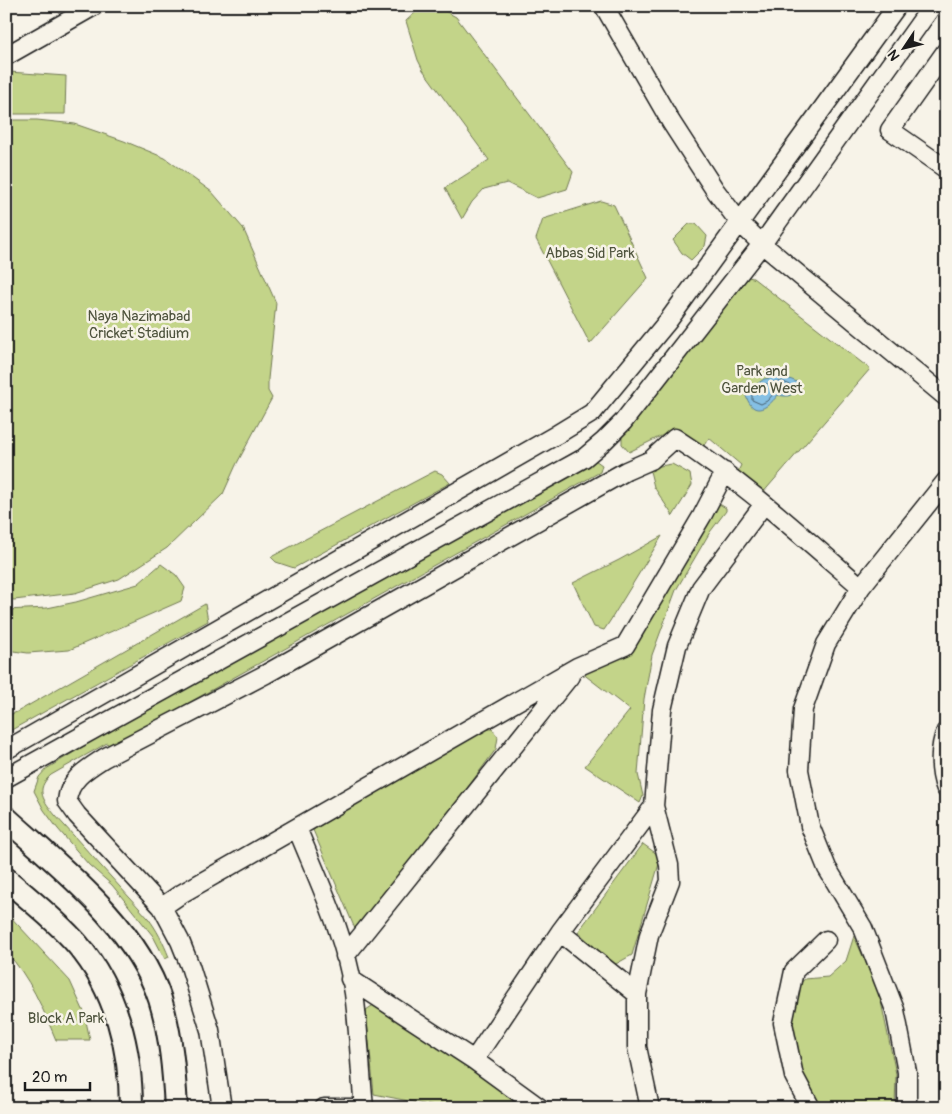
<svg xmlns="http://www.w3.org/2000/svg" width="952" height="1114" font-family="Pangolin,sans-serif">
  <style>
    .green { fill: #c3d489; stroke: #707852 }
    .water { fill: #85c0e4; stroke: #5b7e94 }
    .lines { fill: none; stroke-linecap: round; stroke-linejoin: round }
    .shore { stroke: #465e6c; stroke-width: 1 }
    .minor-casing { stroke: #1c1c1c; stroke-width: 21 }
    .tertiary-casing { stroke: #1c1c1c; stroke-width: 26 }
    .minor { stroke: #f7f3e8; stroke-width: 18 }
    .tertiary { stroke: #f7f3e8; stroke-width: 22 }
    .labels { text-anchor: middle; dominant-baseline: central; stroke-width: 5; stroke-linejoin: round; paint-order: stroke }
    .park-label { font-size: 15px; fill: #4e533d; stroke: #f7f3e8 }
  </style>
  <rect width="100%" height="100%" fill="#f7f3e8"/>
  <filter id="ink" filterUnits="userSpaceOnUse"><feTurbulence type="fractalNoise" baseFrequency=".02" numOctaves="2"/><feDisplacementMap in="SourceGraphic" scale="10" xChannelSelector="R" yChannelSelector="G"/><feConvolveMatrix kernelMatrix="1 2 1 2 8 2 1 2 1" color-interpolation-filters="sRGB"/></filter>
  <g filter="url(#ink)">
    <path class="green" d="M443 10 456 17 573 172 567 189 537 198 507 183 484 189 472 202 462 219 445 188 489 160 423 70 418 60 406 21 417 11Z
      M9 72 66 76 65 114H6V73Z
      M6 120H37L75 124 124 141 165 158 212 192 243 228 276 303 268 379V391L272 398 236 465 223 494 167 548 119 579 75 593 14 600 6 599Z
      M601 201 614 205 648 278 590 344 536 239 543 219Z
      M689 224H696L707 236 705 246 691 260 682 253 673 240Z
      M748 277 753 278 870 369 761 495 735 478 741 465 709 438 702 448 673 430 629 452 622 444V437Z
      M595 460 602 465 600 472 110 747 107 743 51 775C34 790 44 801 55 815L148 918C157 930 163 942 169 957L165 959 153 936 112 885 89 865 58 829 44 810 34 791 39 777 46 769 189 683Z
      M672 464 690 474 692 485 673 516 654 487 650 471 660 466Z
      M435 471 442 474 450 483 294 568 276 562 271 557Z
      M716 502 726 508V511L710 532 676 590 652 655 644 699 638 774 643 796 640 803 585 766 630 710 582 673 627 649Z
      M662 536 610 621 604 630 594 627 573 583 619 560Z
      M161 564 176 575 185 588 181 601 69 650 28 653 6 650V610L47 608 76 602 138 584Z
      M205 604 208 621 6 733V716L17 712Z
      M483 729H492L498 737 496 749 358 936 313 830Z
      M643 844 661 857 632 955 614 965 578 932Z
      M6 912 70 981 84 1012 90 1040H56C43 1009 30 977 6 952Z
      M854 936 879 992 896 1074 895 1108H815L797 1069 791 1021 795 987 805 979 828 977 846 961Z
      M375 1004 385 1009 512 1097 513 1108H443L374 1094 366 1010Z"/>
    <path class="water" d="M782 376 797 382C793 395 792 398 778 395 765 411 752 417 745 393L764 379Z"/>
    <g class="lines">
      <path class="shore" d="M781 381 790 385V388L787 391H776L767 401 761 404 752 400V394L766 384Z"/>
      <g class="minor-casing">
        <path id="minor" d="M604 6 671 122 715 190 740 223 762 244 946 397
          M946 51 890 130 946 169
          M6 56 94 6
          M946 731C939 747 939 772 946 789
          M6 750 556 435 592 413 668 321 897 6
          M6 778 584 458 604 441 623 422 762 244 932 6
          M297 828C319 882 345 935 354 993 359 1031 360 1070 364 1107
          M162 907 181 894 577 667 625 646 702 516 725 472
          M560 932 637 994
          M345 956 570 676
          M350 979 474 1060 540 1108
          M474 1060 560 932 654 806
          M222 1108 210 1030 190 966 180 941 162 907 77 815 67 801C69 779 87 769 104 758L266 674 626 471 651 460 675 438C742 481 801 535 861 587
          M324 1108H366
          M650 1108 637 1047V994L649 935 670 881 669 865 654 806 662 710 677 646 701 588 764 504
          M811 1108 794 1076 783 1023 794 971 826 940
          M907 1108V1072L895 1010 863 928 827 868 810 826 799 770 803 709 826 644 861 587 946 481"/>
      </g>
      <g class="tertiary-casing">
        <path id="tertiary" d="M6 818C61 868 136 926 160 999 171 1034 174 1072 176 1108
          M6 879C30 900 56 920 77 944 116 989 131 1050 131 1108"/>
      </g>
      <use href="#minor" class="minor"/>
      <use href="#tertiary" class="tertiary"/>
    </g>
  </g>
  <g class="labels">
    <g class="park-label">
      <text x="590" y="253">Abbas Sid Park</text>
      <text x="139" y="316">Naya Nazimabad<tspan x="139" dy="17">Cricket Stadium</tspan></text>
      <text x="762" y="371">Park and<tspan x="762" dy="17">Garden West</tspan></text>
      <text x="66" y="1018">Block A Park</text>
    </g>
  </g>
  <rect width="952" height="1114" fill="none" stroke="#f7f3e8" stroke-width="25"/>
  <rect x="12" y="12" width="927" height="1089" fill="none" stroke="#1c1c1c" stroke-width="2" filter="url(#ink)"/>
  <g transform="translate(904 48) rotate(235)" stroke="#f7f3e8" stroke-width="4" paint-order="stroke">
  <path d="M0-4L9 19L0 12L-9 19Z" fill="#1c1c1c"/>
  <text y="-8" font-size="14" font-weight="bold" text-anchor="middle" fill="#1c1c1c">N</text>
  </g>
  <path d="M25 1082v8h65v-8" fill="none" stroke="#1c1c1c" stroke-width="2.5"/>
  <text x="32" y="1082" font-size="15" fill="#1c1c1c" stroke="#f7f3e8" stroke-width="4" paint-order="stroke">20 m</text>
</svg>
